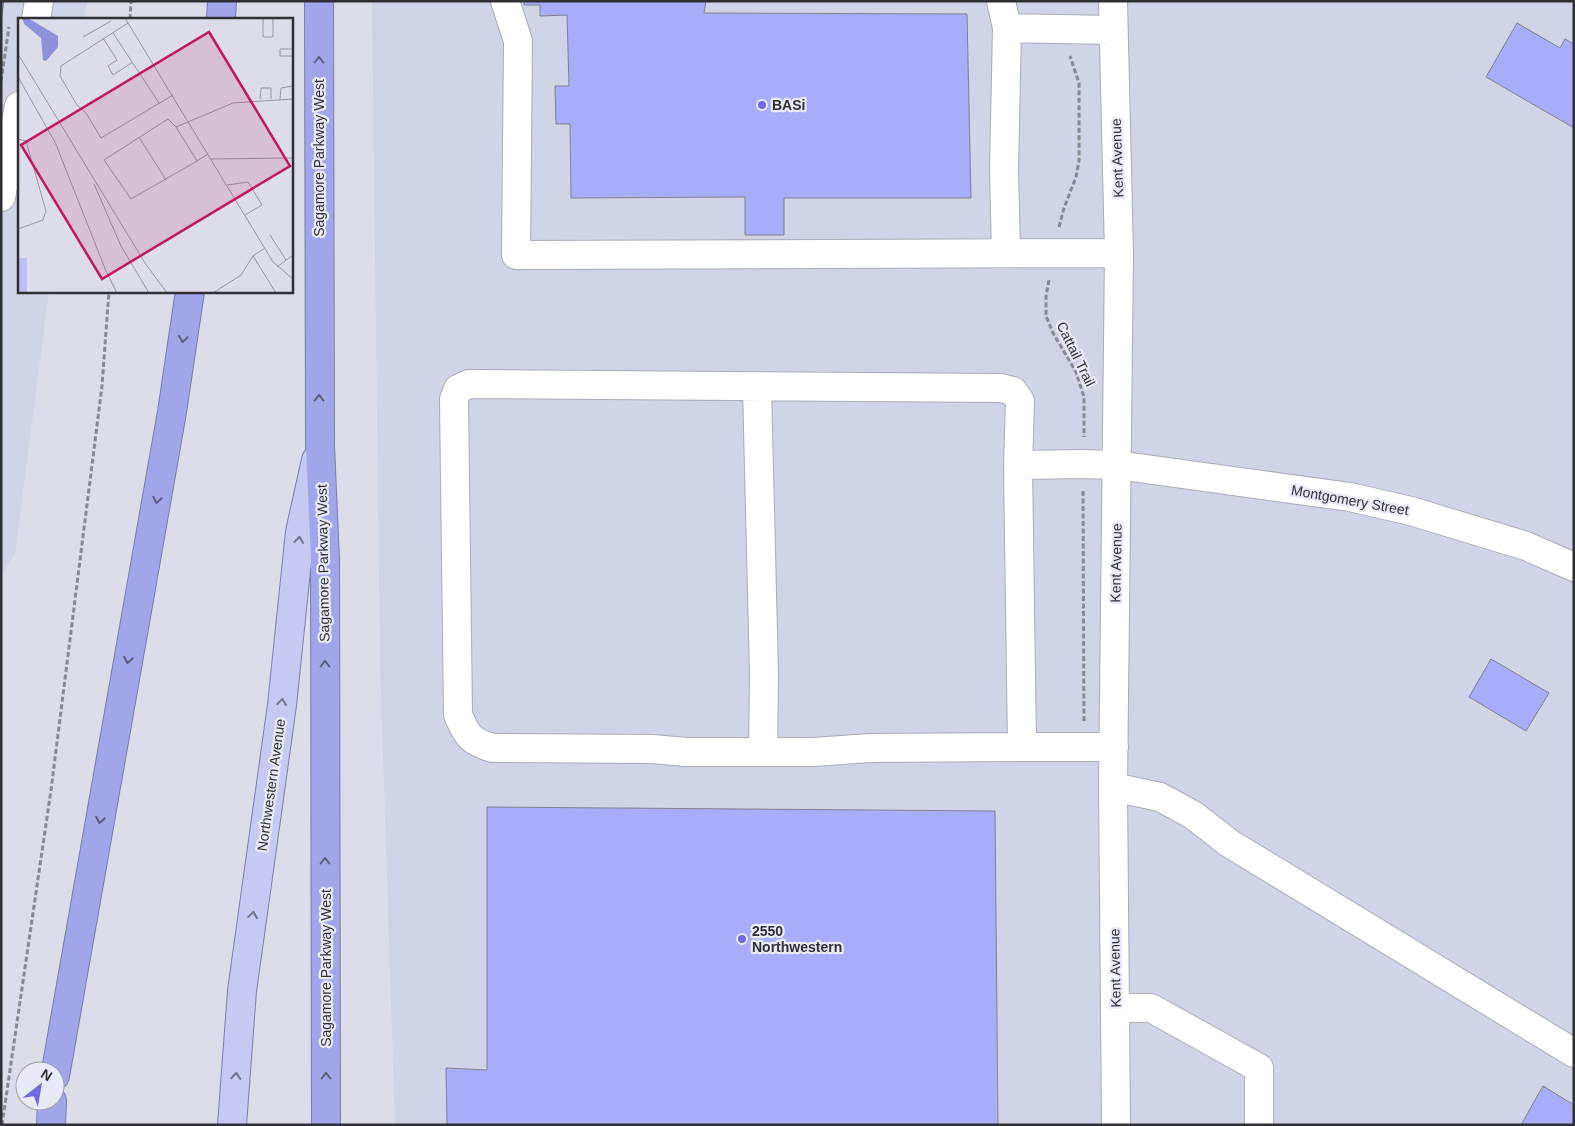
<svg xmlns="http://www.w3.org/2000/svg" width="1575" height="1126" font-family="Helvetica,sans-serif">
  <style>
    .built { fill: #d1d3e6 }
    .building { fill: #a9acf9; stroke: #80818c }
    .lines { fill: none; stroke-linecap: round; stroke-linejoin: round }
    .minor-casing { stroke: #abacb8; stroke-width: 30 }
    .major-casing { stroke: #7a7caa; stroke-width: 30 }
    .highway-casing { stroke: #7a7caa; stroke-width: 30 }
    .path { stroke: #898992; stroke-width: 3; stroke-dasharray: 5 2.5; stroke-linecap: butt }
    .minor { stroke: #fff; stroke-width: 28 }
    .major { stroke: #c8c9f2; stroke-width: 28 }
    .highway { stroke: #a3a5ea; stroke-width: 28 }
    .oneway { stroke: #5d5e7d }
    .oneway2 { stroke: #74748a }
    .poi-dot { fill: #7069e3; stroke: #e9eaf7; stroke-width: 2 }
    .labels { text-anchor: middle; dominant-baseline: central; stroke-width: 4.5; stroke-linejoin: round; paint-order: stroke }
    .poi-label { font-size: 14px; font-weight: bold; fill: #2f2f34; stroke: #e9eaf7; text-anchor: start }
    .street-label { font-size: 14px; fill: #2f2f34; stroke: #e9eaf7 }
    .inset-road { fill: none; stroke: #9797a1; stroke-width: 1 }
    .view { fill: #c2185b; fill-opacity: 0.15; stroke: #c2185b; stroke-width: 2.5 }
    .inset-edge { fill: none; stroke: #2f2f34; stroke-width: 2.5 }
  </style>
  <rect width="100%" height="100%" fill="#dcdde9"/>
  <path class="built" d="M1 1H87L84 19H19V291H49L15 554 1 574Z
    M372 1H1574V1125H395L380 660Z"/>
  <path class="building" d="M1 1H4L1 21Z
    M524 1H706L704 13 967 14 971 198H784V235H745V197L571 198 570 124H556L555 86H569L567 15 540 16V5H524Z
    M1517 23 1560 48 1565 39 1574 44V128L1486 77Z
    M1491 659 1549 693 1526 731 1469 697Z
    M487 807 995 811 998 1125H447L446 1068 487 1070Z
    M1543 1086 1574 1105V1125H1521Z"/>
  <g class="lines">
    <g class="minor-casing">
      <path id="minor" d="M505 1 518 41 516 255 1119 253
        M1001 1 1007 28 1004 170 1006 253
        M1113 1 1119 253 1113 787 1116 1125
        M36 19 39 1
        M1007 28 1113 30
        M1 197 19 106
        M757 386 764 675 763 752
        M1018 465 1020 401 1013 391 1001 388 469 384 458 389 454 399 458 715C467 736 471 742 493 748L652 749 686 752H814L870 748 1022 747
        M1114 747H1022L1018 465 1083 464 1117 465 1350 497 1411 511 1526 546 1574 567
        M1113 787 1160 797 1193 815 1229 843 1574 1053
        M1115 1008H1151L1259 1068V1125"/>
    </g>
    <g class="major-casing">
      <path id="major" d="M232 1125 242 991 282 705 300 532 316 460"/>
    </g>
    <g class="highway-casing">
      <path id="highway" d="M319 1 320 446 325 560 326 1125
        M221 19 222 1
        M55 1076 172 412 190 291
        M51 1125 52 1101"/>
    </g>
    <path class="path" d="M130 19 131 1
      M1 81 9 27
      M1059 227 1064 208 1076 177 1079 161V83L1070 56
      M1049 280 1046 296V316L1053 333 1076 372 1084 397V437
      M1083 491 1084 722
      M2 1125 51 790 102 386 109 291"/>
    <use href="#minor" class="minor"/>
    <use href="#major" class="major"/>
    <use href="#highway" class="highway"/>
  </g>
  <defs><path id="oneway-chevron" d="M-2-3.5L2.5 0L-2 3.5" fill="none" stroke-width="1.6" stroke-linecap="round" stroke-linejoin="round" transform="scale(1.25)"/></defs>
  <g class="oneway">
    <use href="#oneway-chevron" transform="translate(319 60) rotate(-90)"/>
    <use href="#oneway-chevron" transform="translate(183 339) rotate(98)"/>
    <use href="#oneway-chevron" transform="translate(319 398) rotate(-90)"/>
    <use href="#oneway-chevron" transform="translate(157 500) rotate(100)"/>
    <use href="#oneway-chevron" transform="translate(128 660) rotate(100)"/>
    <use href="#oneway-chevron" transform="translate(325 664) rotate(-90)"/>
    <use href="#oneway-chevron" transform="translate(100 820) rotate(100)"/>
    <use href="#oneway-chevron" transform="translate(325 861) rotate(-90)"/>
    <use href="#oneway-chevron" transform="translate(326 1076) rotate(-90)"/>
  </g>
  <g class="oneway2">
    <use href="#oneway-chevron" transform="translate(299 540) rotate(-84)"/>
    <use href="#oneway-chevron" transform="translate(282 702) rotate(-83)"/>
    <use href="#oneway-chevron" transform="translate(253 915) rotate(-82)"/>
    <use href="#oneway-chevron" transform="translate(236 1076) rotate(-86)"/>
  </g>
  <g class="poi-dot">
    <circle cx="762" cy="105" r="5"/>
    <circle cx="742" cy="939" r="5"/>
  </g>
  <g class="labels">
    <g class="poi-label">
      <text x="772" y="105">BASi</text>
      <text x="752" y="931">2550<tspan x="752" dy="16">Northwestern</tspan></text>
    </g>
    <g class="street-label">
      <text transform="translate(319 158) rotate(-90)">Sagamore Parkway West</text>
      <text transform="translate(1117 158) rotate(-92)">Kent Avenue</text>
      <text transform="translate(1076 354) rotate(64)">Cattail Trail</text>
      <text transform="translate(1350 500) rotate(10)">Montgomery Street</text>
      <text transform="translate(323 563) rotate(-91)">Sagamore Parkway West</text>
      <text transform="translate(1116 563) rotate(-89)">Kent Avenue</text>
      <text transform="translate(271 785) rotate(-82)">Northwestern Avenue</text>
      <text transform="translate(326 968) rotate(-90)">Sagamore Parkway West</text>
      <text transform="translate(1115 968) rotate(-91)">Kent Avenue</text>
    </g>
  </g>
  <g transform="translate(18 18)">
    <rect width="275" height="275" fill="#dcdde9"/>
    <path d="M0 240H9V275H0Z" fill="#bcbffa"/>
    <path d="M4 0H10L40 18V29L28 43 25 42 23 20 6 6Z" fill="#8f91dd"/>
    <path class="inset-road" d="M107 0 255 244 275 261M245 0V19H255V0M110 5 43 48 42 58 59 87 68 95 83 120 155 77M95 15 141 85M65 19 93 3M85 20 99 42 90 48 95 57 115 44M275 31H262V38H275M0 36 127 245 149 275M0 59 37 124 88 253 99 275M242 81 243 70H253V81M262 81 263 70 275 68M158 109 150 101 86 142 113 181 179 143M121 119 148 162M0 121 8 123 28 193 25 202 0 211M190 136 179 143 158 109 215 85 275 81M192 141 275 140M76 166 103 228 131 275M209 167 230 164 244 187 227 197M252 217 268 242M247 230 235 238 258 275M259 249 275 237M195 275 223 257 235 238"/>
    <path class="view" d="M191 14 272 148 84 261 3 127Z"/>
    <rect width="275" height="275" class="inset-edge"/>
  </g>
  <rect width="1575" height="1126" fill="none" stroke="#2f2f34" stroke-width="5"/>
  <g transform="translate(40 1086) rotate(31)"><circle r="24" fill="#e9eaf7" stroke="#9f9fa9"/>
  <path d="M0-4L9 19L0 12L-9 19Z" fill="#7069e3"/>
  <text y="-8" font-size="14" font-weight="bold" text-anchor="middle" fill="#2f2f34">N</text>
  </g>
</svg>
